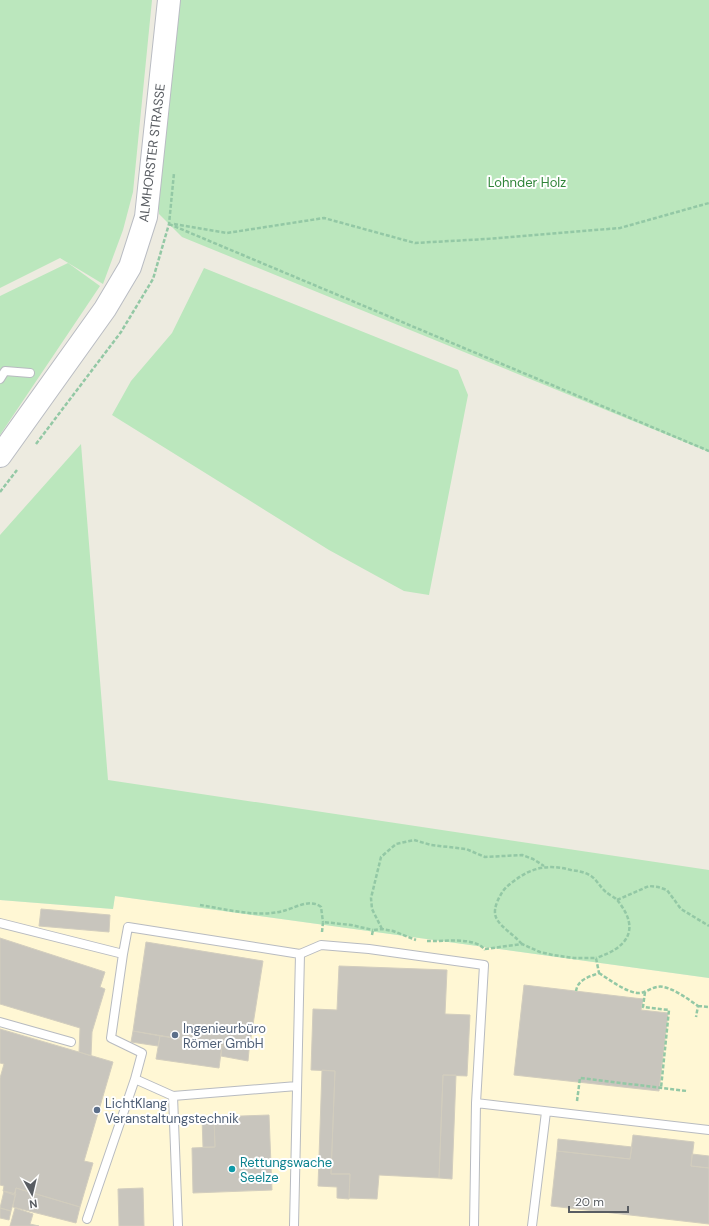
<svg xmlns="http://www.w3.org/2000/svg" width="709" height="1226" font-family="'DM Sans',sans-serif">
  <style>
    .commercial { fill: #fff7d4 }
    .green { fill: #bbe7bd }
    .building { fill: #c8c5bd; stroke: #d2cdbe }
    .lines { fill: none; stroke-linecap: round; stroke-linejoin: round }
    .service-casing { stroke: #b8bbc0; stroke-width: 10 }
    .secondary-casing { stroke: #b9bcc3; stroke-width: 24 }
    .path { stroke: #93c8a5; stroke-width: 2.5; stroke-dasharray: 4 2; stroke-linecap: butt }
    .service { stroke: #fff; stroke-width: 8 }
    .secondary { stroke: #fff; stroke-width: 22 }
    .service-dot { fill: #5c6f8a; stroke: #fff; stroke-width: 1.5 }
    .culture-dot { fill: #0f9aa8; stroke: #fff; stroke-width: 1.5 }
    .labels { text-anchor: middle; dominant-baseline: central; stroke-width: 4; stroke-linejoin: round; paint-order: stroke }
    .street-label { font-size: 13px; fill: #595d62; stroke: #fff }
    .park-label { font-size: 13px; fill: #2f8438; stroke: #fff }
    .service-label { font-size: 13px; fill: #4e5e75; stroke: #fff; text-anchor: start }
    .culture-label { font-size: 13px; fill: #0d838f; stroke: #fff; text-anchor: start }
  </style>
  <rect width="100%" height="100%" fill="#edebe0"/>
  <path class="commercial" d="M115 896 709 978V1226H0V900L113 909Z"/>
  <path class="green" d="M0 0H152L133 192 123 230 103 284 60 258 0 288Z
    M179 0H709V452L182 237 159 214V189Z
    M68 263 100 286 0 435V296Z
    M204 268 458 370 468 395 429 595 404 591 329 550 112 415 131 381 172 333Z
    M81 444 108 780 709 870V978L115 896 113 909 0 900V535Z"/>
  <path class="building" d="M41 909 110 915 109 932 39 926Z
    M0 938 105 972 100 987 105 989 92 1032 91 1056 79 1052 80 1028 0 1004Z
    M146 942 263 961 249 1050 133 1031Z
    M339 966 447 970 445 1014 470 1015 467 1076 443 1075 439 1178 379 1175 377 1199 349 1198 350 1174H331L335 1071 311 1070 313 1009 337 1010Z
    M524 985 643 999 641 1010 668 1013 659 1091 514 1075Z
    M0 1029 113 1062 84 1161 93 1163 80 1207 16 1188 14 1195 3 1191 4 1186 0 1185V1078L4 1064 0 1063Z
    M133 1031 160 1036 158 1046 131 1042Z
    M160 1036 222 1045 219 1068 156 1059Z
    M222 1045 249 1050 248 1061 221 1056Z
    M322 1070 335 1071 331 1174H350L349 1199 337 1198V1187L318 1186Z
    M443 1075H456L452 1179 439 1178Z
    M269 1115 272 1190 193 1193 192 1148 215 1147 214 1117Z
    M214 1117 215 1147H203L202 1118Z
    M633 1135 694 1142 691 1166 709 1168V1224L551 1206 557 1151 630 1159Z
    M558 1139 632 1147 630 1159 557 1151Z
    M692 1154 709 1156V1168L691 1166Z
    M16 1188 80 1207 76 1223 13 1207Z
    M143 1188 144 1226H119L118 1189Z
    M4 1191 16 1194 11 1211 0 1208Z
    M0 1208 11 1211 9 1220 0 1218Z
    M15 1208 33 1214 30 1224 39 1226H10Z"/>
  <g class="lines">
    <g class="service-casing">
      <path id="service" d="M0 379 5 371 30 373
        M0 923 123 954 111 1038 142 1053 135 1079 173 1096 178 1226
        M123 954 128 927 300 954
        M0 1022 71 1042
        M173 1096 297 1086
        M476 1103 709 1130
        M87 1219 135 1079
        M294 1226 300 954 321 945 369 949 484 965 476 1103 474 1226
        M532 1226 546 1112"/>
    </g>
    <g class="secondary-casing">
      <path id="secondary" d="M0 456 105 309 130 267 146 217 169 0"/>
    </g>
    <path class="path" d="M169 224 709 451
      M174 224 227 233 324 218 415 243 486 239 620 228 709 203
      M36 444 121 332 153 279 169 224 174 173
      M0 492 17 470
      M617 900 649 886 658 887 667 890 681 909 709 926
      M200 905C226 909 257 918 283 911 295 908 310 898 321 907L323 922
      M382 929 372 909 371 898 381 857 396 844 414 840 431 845 466 849 485 857 522 855 533 859 544 866
      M322 932 323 922 351 925 373 930
      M372 935 373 930 382 929 393 931 416 940
      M427 941C443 942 475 936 485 950
      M522 944C502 923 484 921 503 891 506 887 510 884 514 881 532 867 549 864 571 870 578 871 585 872 591 876 597 880 600 887 606 892 609 895 615 897 618 901 641 930 627 948 596 958
      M485 949 522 944 540 952 553 955 574 958H596L599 973C589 977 578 979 576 991
      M599 973C610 980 624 991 637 993 644 994 650 988 657 987 668 984 688 999 698 1006L696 1017
      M645 992 643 1007 669 1010 661 1088
      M698 1006 709 1007
      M577 1101 580 1078 687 1091"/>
    <use href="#service" class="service"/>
    <use href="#secondary" class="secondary"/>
  </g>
  <g class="service-dot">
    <circle cx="175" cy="1035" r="4"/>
    <circle cx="97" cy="1110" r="4"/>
  </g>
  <circle class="culture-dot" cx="232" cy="1169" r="4"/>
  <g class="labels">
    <g class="street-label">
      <text transform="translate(152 153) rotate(-83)">ALMHORSTER STRASSE</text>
    </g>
    <g class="park-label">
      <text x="527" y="182">Lohnder Holz</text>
    </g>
    <g class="service-label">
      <text x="183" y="1028">Ingenieurbüro<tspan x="183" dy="15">Römer GmbH</tspan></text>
      <text x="105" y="1103">LichtKlang<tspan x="105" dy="15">Veranstaltungstechnik</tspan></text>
    </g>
    <g class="culture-label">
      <text x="240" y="1162">Rettungswache<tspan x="240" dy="15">Seelze</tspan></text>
    </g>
  </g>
  <g transform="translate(32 1194) rotate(172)" stroke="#ffffff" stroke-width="3" paint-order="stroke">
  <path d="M0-3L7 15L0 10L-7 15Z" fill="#595d62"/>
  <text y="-6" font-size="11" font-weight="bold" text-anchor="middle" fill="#595d62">N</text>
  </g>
  <path d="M569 1206v6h59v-6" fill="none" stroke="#595d62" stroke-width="2"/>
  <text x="575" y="1206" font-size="12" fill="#595d62" stroke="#ffffff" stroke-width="3" paint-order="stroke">20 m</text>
</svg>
